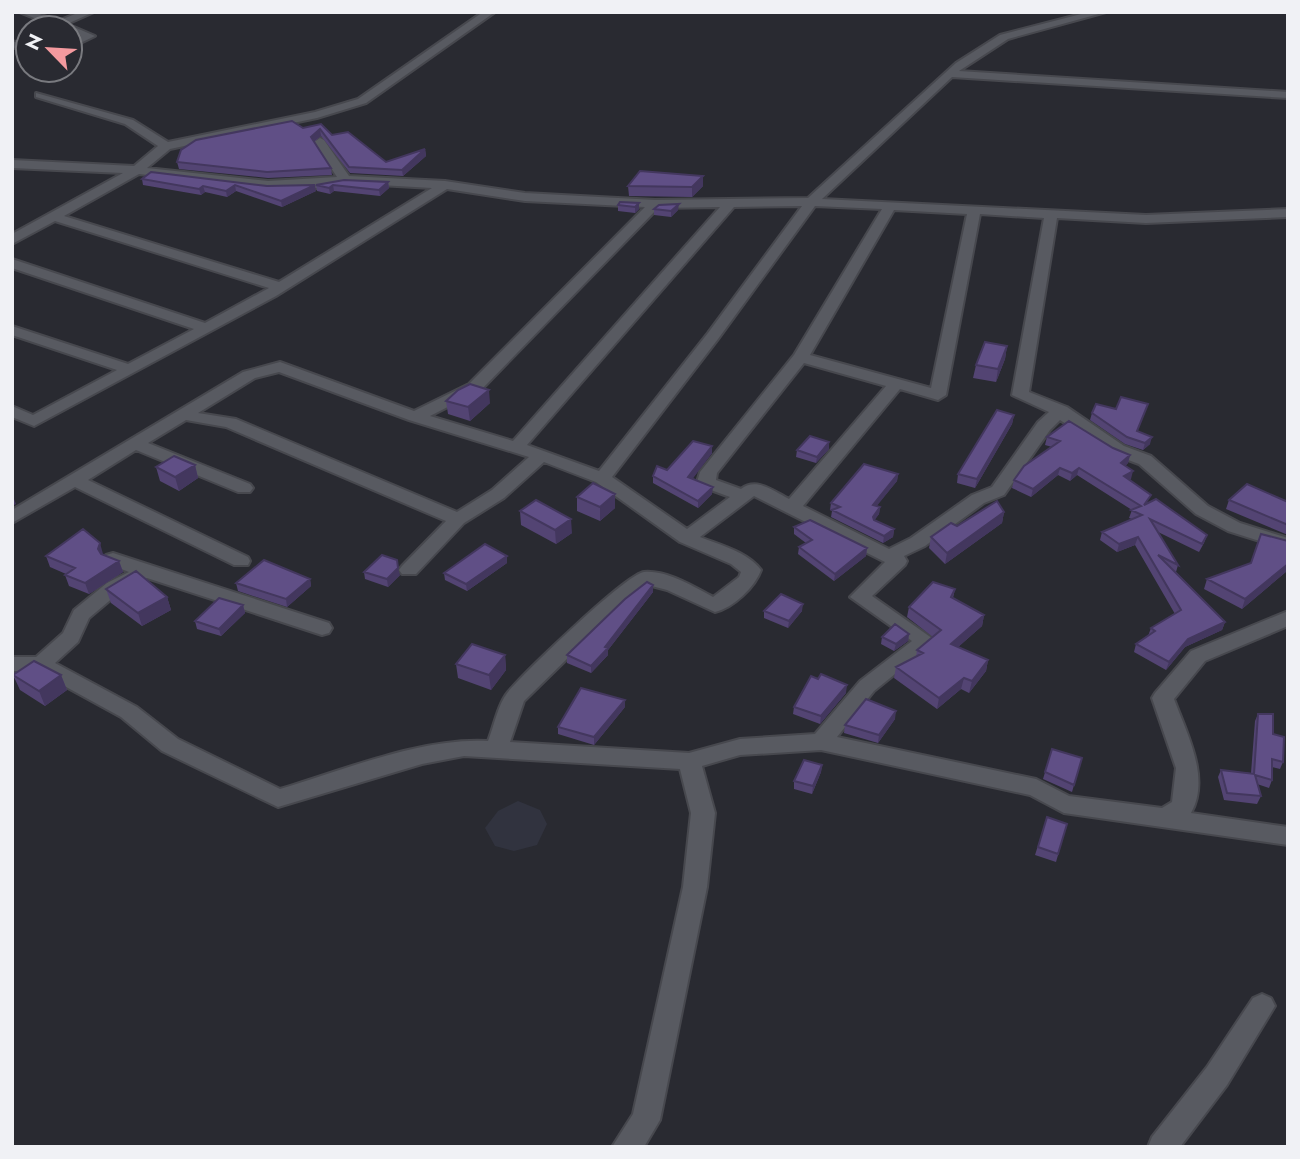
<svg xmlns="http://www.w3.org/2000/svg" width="1300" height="1159" font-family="Jost,sans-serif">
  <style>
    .built { fill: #31333f }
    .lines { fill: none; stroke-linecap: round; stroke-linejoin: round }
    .street-casing { stroke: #47484e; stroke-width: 4 }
    .street { fill: #585a61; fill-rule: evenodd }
    .wall { fill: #534473 }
    .shaded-wall { fill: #43375e }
    .building { fill: #604f86; stroke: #43375e; stroke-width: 2 }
  </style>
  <rect width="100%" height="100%" fill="#292a31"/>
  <path class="built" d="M518 801 540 810 547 824 537 845 514 851 495 846 485 828 498 811Z"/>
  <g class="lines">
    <g class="street-casing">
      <path id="street" d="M19 12H34L58 21 80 12H94L67 24 95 36 70 48V41L81 36 70 32V28H59Z
        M483 12H495L366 103 317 118 170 149 147 168 268 181 337 177 314 142 320 138 324 140 349 176 445 181 525 193 655 200 808 198 956 63 1000 35 1089 12H1106L1008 39 959 71 1288 92V98L952 77 822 199 1146 215 1288 209V217L1146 223 1057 218 1029 392 1067 407 1124 446 1151 456 1208 506 1240 523 1288 538V550L1228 531 1196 514 1139 464 1112 454 1060 420 1050 430 1004 495 984 503 925 546 904 556 907 561 905 565 872 596 936 641 874 691 837 737 1036 779 1069 796 1162 808 1172 802 1176 768 1152 698 1155 693 1191 651 1288 611V626L1205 661 1174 699C1186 732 1211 778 1191 813L1288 827V845L1064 813 1030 795 821 750 740 755 702 766 715 813 707 887 660 1120 644 1147H612L633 1114 683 887 691 813 680 769 464 756 422 764 278 807 162 751 121 717 37 671H12V657H36L63 633 74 610 107 583 129 572 106 563 104 559 106 555 113 553 329 623 332 628 329 633 322 635 147 578 121 591 89 618 78 642 55 663 137 707 178 739 280 789C344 770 422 737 488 741 494 726 498 704 508 692 524 673 626 574 644 572 667 570 694 587 713 597L739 577 741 572 731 564 680 542 596 482 544 462 504 498 464 523 416 574H402L399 570 402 566 446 521 226 427 186 420 148 443 250 484 253 488 250 492H238L136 450 88 480 248 557 250 561 248 565H234L75 487 12 523V510L243 372 280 362 414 411 469 384 645 207 525 201 447 189 276 296 34 426 12 417V406L33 415 117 370 12 335V326L128 364 194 329 12 268V259L205 323 269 288 55 221 12 244V234L123 173 12 168V160L134 166 158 146 125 124 36 97V93L133 120 168 142 315 112 358 99ZM139 174 268 189 322 188 345 183 432 188 279 282 64 216ZM802 206 708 333 599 471 527 445 734 207ZM815 206 882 209 794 355 700 472 697 482 700 486 730 497 687 529 612 477 718 339ZM720 207 513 441 430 416 481 390 658 208ZM894 210 967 214 931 388 810 355ZM980 214 1044 218 1012 395 1049 412 1038 422 992 487 972 495 911 538 889 549 803 506 900 389 938 400 946 395ZM804 363 886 386 789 499C773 491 757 477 741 489L716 480 717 473ZM279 372 409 420 529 457 492 490 457 512 236 419 198 413 255 378ZM754 496 885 562 850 597 912 641 860 681 815 734 740 739 689 753 510 742 524 701 623 604 648 585 667 590 715 612C733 608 755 587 761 570 748 552 720 545 700 537Z
        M12 41 28 46V52L12 47Z
        M1262 994 1271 998 1275 1006 1227 1085 1180 1147H1148L1152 1137 1207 1067 1253 998Z"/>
    </g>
    <use href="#street" class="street"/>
  </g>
  <path class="wall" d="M321 124 332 135 386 162 425 149 426 156 403 176 350 173 321 136 314 142 331 168 332 175 268 178 179 169 177 162 303 128Z
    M703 176V186L692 197 629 196 628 186Z
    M142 179 316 191 282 207 236 191 227 197 205 192 201 195 143 185Z
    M388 182 389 188 380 196 334 191 330 194 317 191 316 185Z
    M639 203V209L635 213 618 211V205Z
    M654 209 678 210 671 217 654 215Z
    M1007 346 1005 359 996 382 973 378 976 365Z
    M446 401 490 403 470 421 448 414Z
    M1116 409 1146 410 1137 431 1150 444 1143 450 1125 444 1090 420 1092 413Z
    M1014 415 1012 424 975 488 957 483 958 474Z
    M1047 437 1113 448 1130 455 1128 463 1125 466 1131 479 1129 480 1148 503 1207 535 1204 543 1199 552 1158 532 1178 565 1176 572 1225 622 1222 630 1185 647 1166 670 1134 652 1136 644 1148 636 1151 628 1175 614 1135 545 1117 552 1100 540 1102 532 1132 519 1129 518 1132 510 1077 475 1070 481 1058 475 1031 497 1012 488 1014 480 1052 447 1045 445Z
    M829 442V449L816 463 796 457 797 450Z
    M712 446V453L692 479 712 494 698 508 653 483V476Z
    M195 465 198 478 179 491 160 481 156 467Z
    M898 474 897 481 876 506 880 507 879 514 874 520 894 529 893 537 883 543 831 517 832 511 830 510 831 503Z
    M577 497 615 508 600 521 577 511Z
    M1229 500 1283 501 1288 502V535L1226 509Z
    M520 511 572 533 556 544 521 525Z
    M1004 512 1002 523 945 564 929 548 931 537 957 526Z
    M794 527 867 548 866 556 834 581 798 554 799 547 806 543 794 534Z
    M1288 541 1287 571 1242 609 1204 589 1207 579 1251 563Z
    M103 555 119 561 123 572 89 594 69 586 65 575 66 574 50 567 46 556Z
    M507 563 467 591 445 580 444 573Z
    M364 572 400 575 388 587 365 579Z
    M310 579 311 586 287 607 238 591 236 583Z
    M653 585V592L608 650V655L591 673 567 663V655Z
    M106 589 167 597 171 610 142 626 111 603Z
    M955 589 953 598 984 615 982 626 958 647 988 660 986 671 969 693 961 689 937 709 894 678 896 667 916 657 917 650 933 637 907 617 909 607Z
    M243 605 245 613 221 636 197 629 195 621Z
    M764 611H802L788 628 764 618Z
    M909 634 908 641 894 651 881 644 882 637Z
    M505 655 506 670 491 690 458 678 456 664Z
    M13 675H61L67 690 45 706 20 690Z
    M846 693 820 724 793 714 794 707Z
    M625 707 594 745 558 734V727Z
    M1258 714 1273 734 1283 762 1280 769 1272 767V780L1269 788 1257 784 1261 796 1257 804 1224 800 1218 777 1221 770 1251 773 1255 721Z
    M895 719 878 743 844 733 845 725Z
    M1052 749 1082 758 1072 792 1043 779Z
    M822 765 821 772 812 794 794 789V781Z
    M1047 817 1067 824 1056 862 1035 855Z"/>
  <path class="shaded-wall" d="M320 129 321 136 312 143 311 137Z
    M425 149 426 156 403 176 402 170Z
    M703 176V186L692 197V187Z
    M388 182 389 188 380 196 379 190Z
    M235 185 236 191 227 197 226 191Z
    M315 185 316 191 282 207 281 201Z
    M333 185 334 191 330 194 329 188Z
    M203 186 205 192 201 195 199 189Z
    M639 203V209L635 213V207Z
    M679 204 678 210 671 217V211Z
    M1007 346 1005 359 996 382 998 369Z
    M489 390 490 403 470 421 468 407Z
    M1014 415 1012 424 975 488 977 479Z
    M1152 437 1150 444 1143 450 1145 443Z
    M829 442V449L816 463 817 457Z
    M712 446V453L688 485V477Z
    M1130 455 1128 463 1119 471 1121 463Z
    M195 465 198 478 179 491 175 477Z
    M1060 468 1058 475 1031 497 1033 489Z
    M1079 468 1077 475 1070 481 1072 473Z
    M1133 471 1131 479 1121 484 1124 476Z
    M898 474 897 481 872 512 873 505Z
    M713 487 712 494 698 508V501Z
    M12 494 16 504 12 506Z
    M615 494V508L600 521V507Z
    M880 507 879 514 872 524 873 517Z
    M1004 512 1002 523 945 564 947 553Z
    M571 519 572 533 556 544 555 530Z
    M894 529 893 537 883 543 884 536Z
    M1138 537 1135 545 1117 552 1119 544Z
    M100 543 103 554 102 560 98 549Z
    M867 548 866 556 834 581 835 574Z
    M507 556V563L467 591 466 584Z
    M119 561 123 572 89 594 85 583Z
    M1288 564 1287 571 1242 609 1245 599Z
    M398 568 400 575 388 587 387 579Z
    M310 579 311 586 287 607 286 599Z
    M653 585V592L608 650V655L591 673V666Z
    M167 597 171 610 142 626 138 613Z
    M803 604 802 611 788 628 789 621Z
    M243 605 245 613 221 636 219 629Z
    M984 615 982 626 949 655 951 644Z
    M1225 622 1222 630 1185 647 1166 670 1169 662 1188 639Z
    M909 634 908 641 894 651 896 644Z
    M505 655 506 670 491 690 489 675Z
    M988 660 986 671 969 693 972 681Z
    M61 675 67 690 45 706 39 691Z
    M964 678 961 689 937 709 939 698Z
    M847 685 846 693 820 724 821 716Z
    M625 700V707L594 745V737Z
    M896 711 895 719 878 743 879 735Z
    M822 765 821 772 812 794 813 786Z"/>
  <path class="building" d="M292 121 303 128 321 124 332 135 348 132 386 162 425 149 402 170 349 167 320 129 311 137 331 168 267 172 177 162 181 150 196 140Z
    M640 171 703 176 692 187 628 186Z
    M151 172 267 186 315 185 281 201 235 185 226 191 203 186 199 189 142 179Z
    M344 180 388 182 379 190 333 185 329 188 316 185Z
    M620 202 639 203 635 207 618 205Z
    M679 204 671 211 654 209 659 205Z
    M985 342 1007 346 998 369 976 365Z
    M470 384 489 390 468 407 446 401 458 390Z
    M1121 397 1148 404 1137 431 1152 437 1145 443 1127 437 1092 413 1096 404 1116 409Z
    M997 410 1014 415 977 479 958 474Z
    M1069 421 1113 448 1130 455 1121 463 1133 471 1124 476 1151 495 1144 505 1156 499 1207 535 1202 544 1150 519 1178 565 1158 555 1225 622 1188 639 1169 662 1136 644 1155 631 1151 628 1181 610 1138 537 1119 544 1102 532 1142 515 1131 510 1141 506 1079 468 1072 473 1060 468 1033 489 1014 480 1024 466 1060 441 1047 437Z
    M810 436 829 442 817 457 797 450Z
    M693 441 712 446 688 477 713 487 698 501 653 476 657 466 667 470Z
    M174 456 195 465 175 477 156 467Z
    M864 464 898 474 873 505 880 507 873 517 874 520 894 529 884 536 832 510 840 507 831 503Z
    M593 483 615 494 600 507 577 497Z
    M1247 484 1288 502V525L1229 500Z
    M536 500 571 519 555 530 520 511Z
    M997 501 1004 512 947 553 931 537 951 523 957 526Z
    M810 520 867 548 835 574 799 547 812 540 794 527Z
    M83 529 100 543 98 549 101 554 119 561 85 583 65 575 75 568 46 556Z
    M1261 534 1288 541V564L1245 599 1207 579 1251 563Z
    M485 544 507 556 466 584 444 573Z
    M382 555 397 560 398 568 387 579 364 572Z
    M264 560 310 579 286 599 236 583Z
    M136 571 167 597 138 613 106 589Z
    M647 582 653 585 605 647 608 648 591 666 567 655 625 599Z
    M933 582 955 589 951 597 984 615 951 644 988 660 972 681 964 678 939 698 896 667 923 653 917 650 941 630 909 607Z
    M781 594 803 604 789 621 764 611Z
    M219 598 243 605 219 629 195 621Z
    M895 624 909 634 896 644 882 637Z
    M472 644 505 655 489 675 456 664Z
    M34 661 61 675 39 691 13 675Z
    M821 674 847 685 821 716 794 707 811 676 818 679Z
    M581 688 625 700 594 737 558 727Z
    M866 699 896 711 879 735 845 725Z
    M1258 714H1273V734L1284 737 1283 762 1272 759V780L1255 775 1261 796 1227 793 1221 770 1254 774Z
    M1052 749 1082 758 1074 785 1045 772Z
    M804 760 822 765 813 786 794 781Z
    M1047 817 1067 824 1058 854 1038 847Z"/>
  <rect width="1300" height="1159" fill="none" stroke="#f0f1f5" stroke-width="28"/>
  <g transform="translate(49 49) rotate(295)"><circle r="33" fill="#292a31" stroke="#797a7f" stroke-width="2"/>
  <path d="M0-5L12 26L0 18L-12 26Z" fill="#f49a9f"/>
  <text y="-10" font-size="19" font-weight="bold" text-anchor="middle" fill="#f0f1f5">N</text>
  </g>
</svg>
